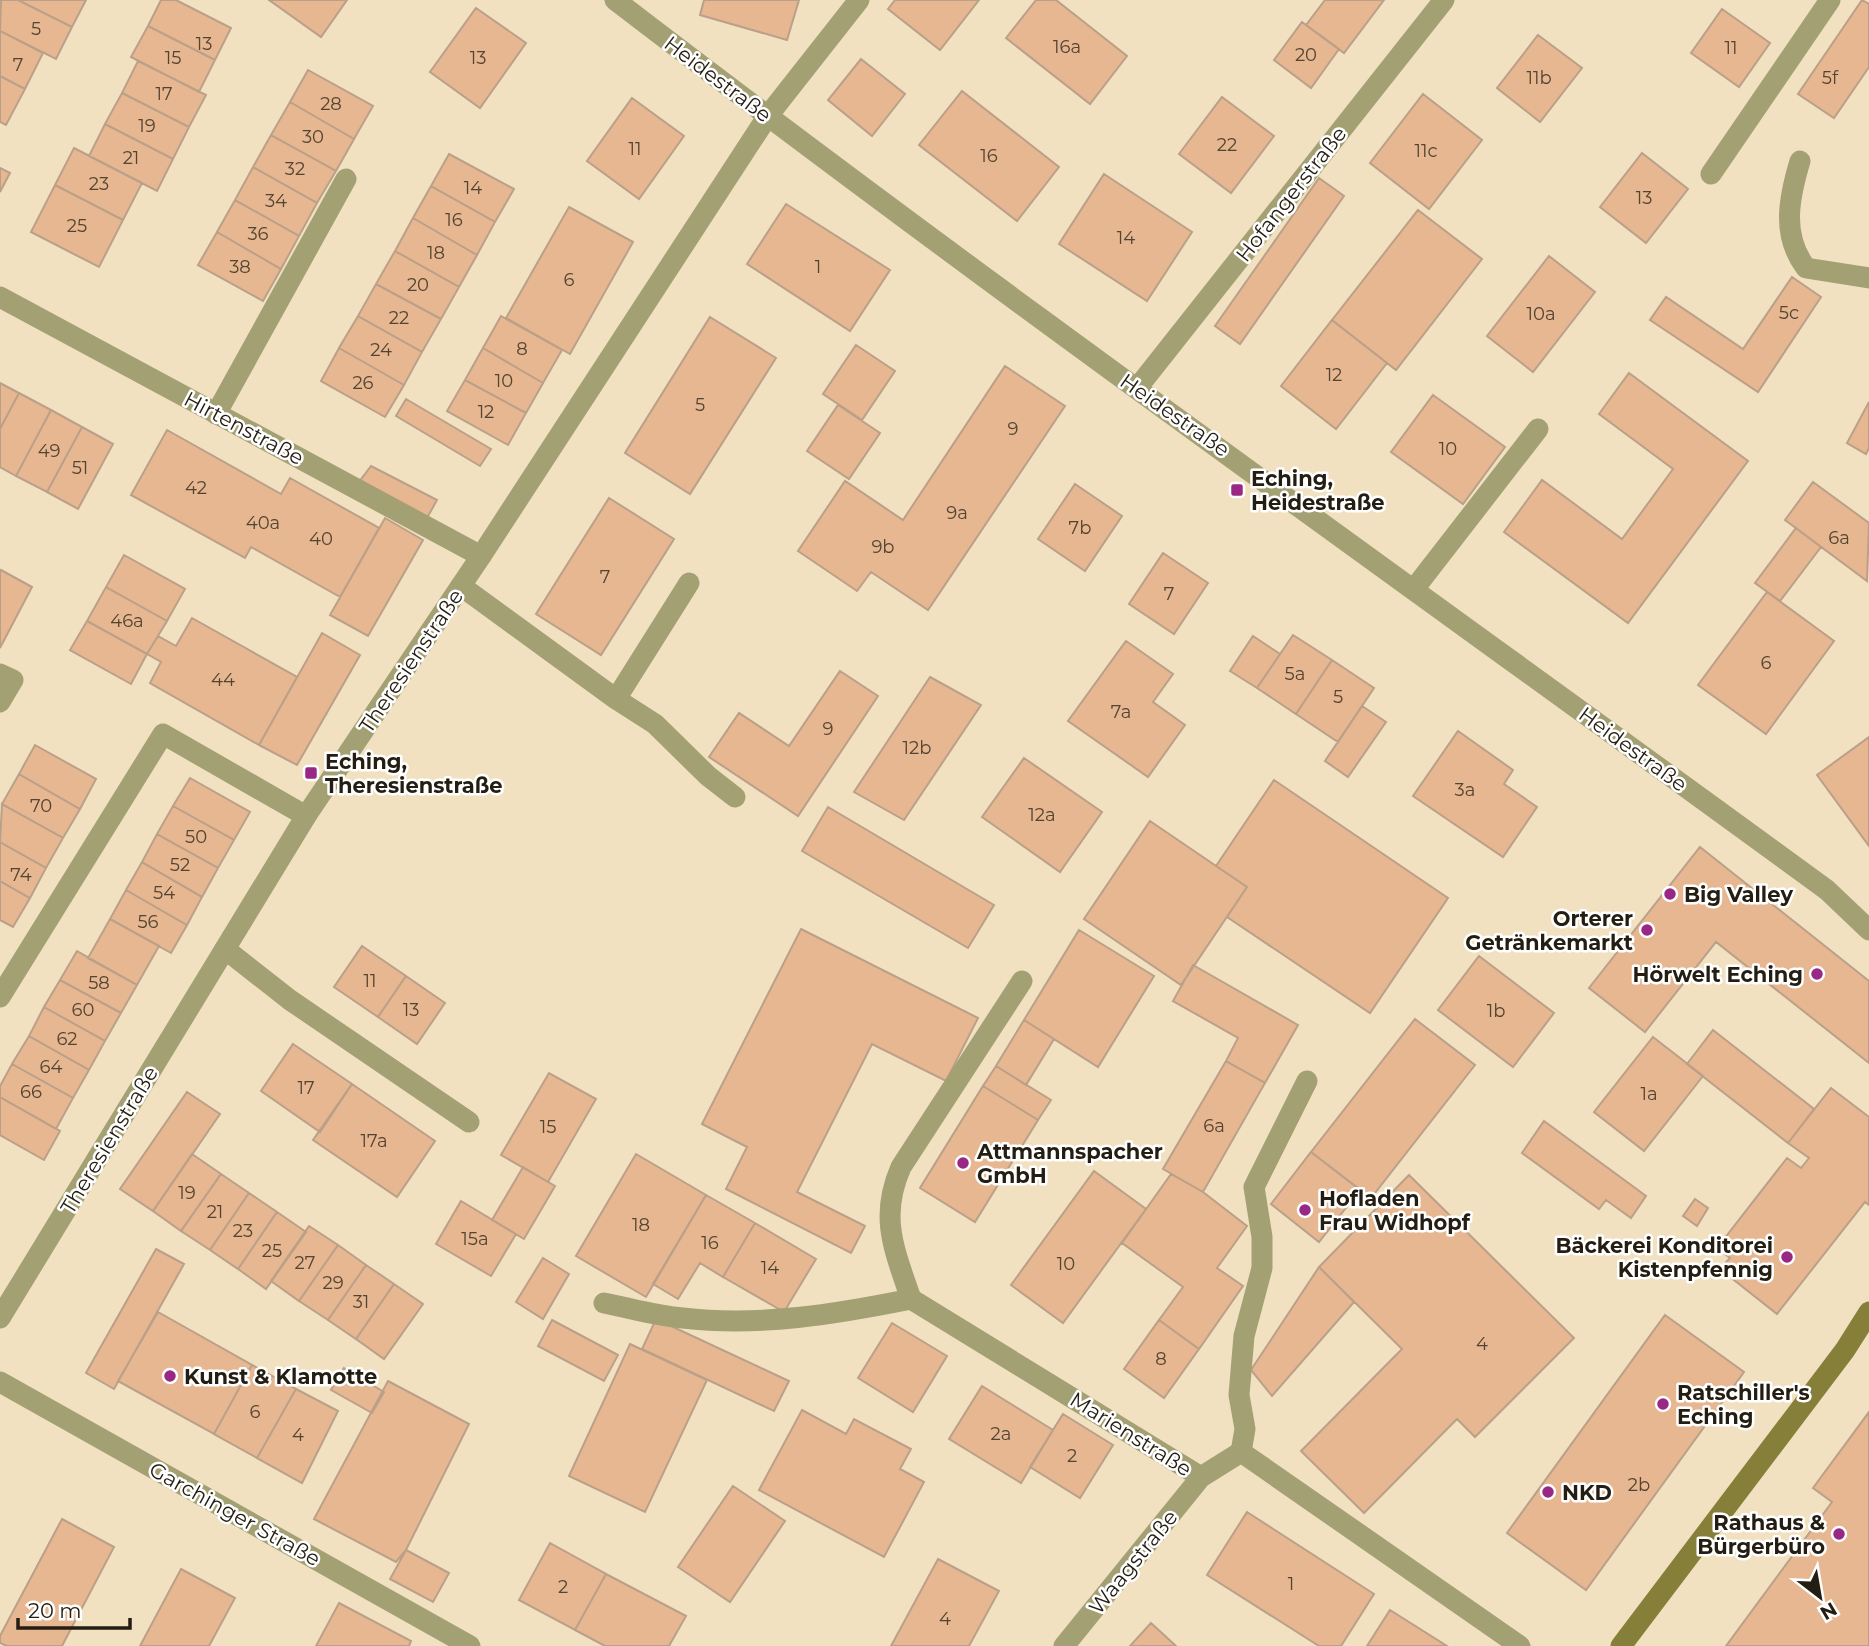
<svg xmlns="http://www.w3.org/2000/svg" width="1869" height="1646" font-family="Montserrat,sans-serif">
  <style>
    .building { fill: #e6b790; stroke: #bba089; stroke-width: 2 }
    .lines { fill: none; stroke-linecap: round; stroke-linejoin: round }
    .lane { stroke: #a3a074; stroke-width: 21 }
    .street { stroke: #a3a074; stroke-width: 21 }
    .secondary { stroke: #857f39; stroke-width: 21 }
    .poi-dot { fill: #992784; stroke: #fff; stroke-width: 2.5 }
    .labels { text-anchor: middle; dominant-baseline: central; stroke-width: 5; stroke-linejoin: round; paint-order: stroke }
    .number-label { font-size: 18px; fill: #544432 }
    .street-label { font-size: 21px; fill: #231d12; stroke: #fff }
    .poi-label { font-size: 21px; font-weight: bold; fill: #231d12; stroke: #fff; text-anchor: start }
  </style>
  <rect width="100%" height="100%" fill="#f1e1c1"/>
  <path class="building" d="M1 0H18L72 27 56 59 0 31Z
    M18 0H86L72 27Z
    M161 0H176L231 28 215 60 148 26Z
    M269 0H347L321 37Z
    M704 0H799L787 40 700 15Z
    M895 0H979L940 50 888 9Z
    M1036 0H1056L1127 56 1090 104 1006 38Z
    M1325 0H1384L1344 53 1306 25Z
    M1862 0 1869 4V67L1834 118 1798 94Z
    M476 8 526 43 480 108 430 72Z
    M1722 9 1770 43 1739 87 1691 53Z
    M1302 22 1339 49 1311 88 1274 60Z
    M148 26 215 60 199 92 131 57Z
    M0 31 43 53 25 89 0 76Z
    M1538 35 1582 68 1540 122 1497 88Z
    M861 59 905 94 872 136 828 100Z
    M138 61 206 95 189 127 122 93Z
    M308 70 373 106 354 139 290 102Z
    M0 76 25 89 6 125 0 122Z
    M962 91 1059 167 1017 221 919 145Z
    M122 93 189 127 173 159 105 124Z
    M1423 94 1482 140 1429 209 1370 163Z
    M1222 97 1274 136 1231 193 1179 154Z
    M632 98 684 136 639 199 587 161Z
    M290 102 354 139 336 171 271 135Z
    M105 124 173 159 157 191 89 156Z
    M271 135 336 171 317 203 253 167Z
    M74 148 142 183 123 220 55 185Z
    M1642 153 1688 189 1646 243 1600 207Z
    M449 154 514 189 495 222 431 186Z
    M253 167 317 203 299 236 235 200Z
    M0 168 10 173 0 192Z
    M1104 174 1192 232 1147 301 1059 244Z
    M1319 178 1344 196 1240 344 1215 326Z
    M55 185 123 220 99 267 31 232Z
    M431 186 495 222 477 255 413 218Z
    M235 200 299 236 281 269 217 232Z
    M786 204 890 270 850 331 747 264Z
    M569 207 633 242 570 354 506 318Z
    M1418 210 1482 259 1396 370 1332 320Z
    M413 218 477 255 459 287 395 251Z
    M217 232 281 269 263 301 198 265Z
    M395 251 459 287 441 319 376 284Z
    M1549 256 1595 292 1533 372 1487 336Z
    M1792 277 1821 297 1758 392 1650 320 1666 297 1743 349Z
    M376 284 441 319 422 352 358 316Z
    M358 316 422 352 404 385 339 348Z
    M501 316 562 350 543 383 483 348Z
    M710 317 776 358 690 494 625 453Z
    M1332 320 1387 363 1336 429 1281 386Z
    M856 345 895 371 862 420 823 394Z
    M339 348 404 385 385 417 321 381Z
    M483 348 543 383 526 413 465 380Z
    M1005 366 1065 406 928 610 871 572 857 591 798 551 845 481 903 520Z
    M1629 373 1748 461 1628 623 1504 532 1542 480 1622 539 1673 469 1599 414Z
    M465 380 526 413 508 445 447 411Z
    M0 383 19 393 0 429Z
    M19 393 51 410 16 476 0 467V429Z
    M1433 395 1505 447 1463 504 1391 452Z
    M406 399 491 449 480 466 396 416Z
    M1869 402V448L1866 454 1847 443Z
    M838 405 880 433 849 479 807 451Z
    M51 410 82 427 47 492 16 476Z
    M82 427 113 444 78 509 47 492Z
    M167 430 281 494 290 478 379 528 340 597 251 547 245 558 131 495Z
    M371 466 437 500 427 518 359 482Z
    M1813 482 1869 523 1867 581 1785 520Z
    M1075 484 1122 516 1085 571 1038 539Z
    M609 498 674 539 601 655 536 614Z
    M385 518 423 540 368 636 330 615Z
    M1796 528 1821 547 1780 601 1755 583Z
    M1163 553 1208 583 1174 634 1129 604Z
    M124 555 185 589 167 621 106 587Z
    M1 570 32 587 0 648V572Z
    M106 587 167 621 147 654 87 621Z
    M1767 592 1834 641 1766 734 1698 685Z
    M192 618 297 677 259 745 150 683 161 662 147 654 158 636 176 646Z
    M87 621 147 654 131 684 70 650Z
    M322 633 360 655 297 765 259 745Z
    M1293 635 1332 660 1296 714 1257 688Z
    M1253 636 1280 654 1257 688 1230 671Z
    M1126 641 1173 674 1153 702 1185 725 1148 777 1068 721Z
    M1332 660 1374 688 1338 742 1296 714Z
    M840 671 878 696 798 816 709 757 739 713 789 746Z
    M930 677 981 705 904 820 854 792Z
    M1362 706 1386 722 1348 777 1325 761Z
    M1458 731 1513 770 1504 784 1537 807 1503 857 1413 796Z
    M1869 737V846L1817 775Z
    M35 745 96 779 80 809 19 774Z
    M1024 758 1102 812 1060 872 982 817Z
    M19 774 80 809 63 838 2 804Z
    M190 778 250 812 234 840 173 806Z
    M1274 780 1448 898 1370 1013 1227 917 1247 887 1216 866Z
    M2 804 63 838 46 868 0 842Z
    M173 806 234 840 218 868 157 834Z
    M828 807 994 905 968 948 802 851Z
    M1150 821 1247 887 1181 985 1084 919Z
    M157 834 218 868 202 897 142 862Z
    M0 842 46 868 30 898 0 881Z
    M1700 847 1869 981V1063L1716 942 1645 1032 1589 988Z
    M142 862 202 897 187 925 126 890Z
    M0 881 30 898 13 927 0 920Z
    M126 890 187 925 171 953 110 919Z
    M110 919 159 946 137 985 88 958Z
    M801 929 978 1018 946 1081 872 1044 797 1192 865 1226 851 1253 726 1189 747 1147 702 1124Z
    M1079 930 1154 976 1098 1067 1024 1020Z
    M362 946 406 976 378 1017 334 987Z
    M77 951 137 985 121 1013 60 980Z
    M1479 956 1554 1013 1513 1067 1438 1010Z
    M1193 965 1298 1025 1265 1083 1226 1061 1238 1038 1173 1001Z
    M406 976 445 1003 417 1044 378 1017Z
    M60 980 121 1013 105 1041 44 1007Z
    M44 1007 105 1041 89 1070 29 1036Z
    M1415 1019 1475 1065 1371 1198 1311 1152Z
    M1024 1020 1054 1039 1026 1085 996 1066Z
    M1713 1030 1814 1109 1788 1143 1687 1064Z
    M29 1036 89 1070 73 1098 12 1064Z
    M1653 1037 1703 1076 1644 1151 1594 1112Z
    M293 1044 352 1084 320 1132 261 1091Z
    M1226 1061 1265 1083 1203 1192 1163 1169Z
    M12 1064 73 1098 56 1129 0 1097V1086Z
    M996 1066 1051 1100 1038 1120 983 1086Z
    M549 1073 596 1099 548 1182 501 1155Z
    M352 1084 435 1141 397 1197 313 1140Z
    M983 1086 1038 1120 975 1222 920 1188Z
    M1831 1088 1869 1117V1205L1865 1202 1777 1314 1720 1269 1730 1258 1717 1248 1787 1158 1801 1168 1809 1158 1788 1143Z
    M187 1092 220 1114 153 1211 120 1189Z
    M0 1097 60 1131 44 1160 0 1135Z
    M1544 1121 1646 1196 1631 1218 1606 1200 1599 1209 1522 1153Z
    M1311 1152 1360 1190 1319 1242 1271 1204Z
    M192 1154 221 1174 181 1231 153 1211Z
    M636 1154 706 1195 646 1297 576 1256Z
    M523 1167 555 1186 524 1239 492 1220Z
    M1094 1171 1146 1209 1063 1323 1011 1285Z
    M221 1174 249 1193 210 1250 181 1231Z
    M1171 1174 1203 1192 1247 1226 1217 1268 1243 1286 1199 1349 1159 1320 1183 1287 1122 1243Z
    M1409 1175 1574 1338 1475 1437 1457 1419 1364 1513 1301 1451 1402 1349 1319 1267Z
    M249 1193 277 1212 238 1269 210 1250Z
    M706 1195 755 1223 723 1277 700 1263 678 1299 653 1284Z
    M1695 1199 1708 1208 1697 1226 1683 1216Z
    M461 1201 516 1234 491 1276 436 1244Z
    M277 1212 306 1232 266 1289 238 1269Z
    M755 1223 816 1259 784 1312 723 1277Z
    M309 1226 338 1245 299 1301 271 1281Z
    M338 1245 366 1265 328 1320 299 1301Z
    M156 1249 184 1264 114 1389 86 1373Z
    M543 1258 569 1274 543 1319 516 1302Z
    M366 1265 394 1284 356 1339 328 1320Z
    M1319 1267 1354 1302 1272 1396 1251 1370Z
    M394 1284 423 1304 384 1359 356 1339Z
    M158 1312 252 1365 214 1434 118 1381Z
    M1665 1315 1744 1372 1586 1590 1507 1533Z
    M656 1319 789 1381 774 1411 642 1349Z
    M552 1320 618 1355 604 1381 538 1346Z
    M1159 1320 1199 1349 1164 1398 1124 1369Z
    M892 1323 947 1356 913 1412 858 1378Z
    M630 1344 707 1380 645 1512 569 1476Z
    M252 1365 296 1389 257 1458 214 1434Z
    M344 1368 384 1392 372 1413 331 1390Z
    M388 1381 469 1424 406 1550 396 1562 314 1519Z
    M982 1386 1053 1430 1021 1483 949 1439Z
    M296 1389 338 1411 302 1483 257 1458Z
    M802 1410 846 1434 854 1419 911 1449 900 1469 924 1482 884 1557 759 1490Z
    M1869 1412V1646H1726L1832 1502 1813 1488Z
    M1063 1414 1113 1445 1080 1498 1030 1467Z
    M733 1486 785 1521 730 1602 678 1567Z
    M1247 1512 1374 1594 1341 1646H1319L1207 1575Z
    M62 1519 114 1547 62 1646H7L0 1643V1636Z
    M550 1543 606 1574 575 1630 519 1600Z
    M406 1550 449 1573 433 1602 390 1579Z
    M938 1559 999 1591 969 1646H891Z
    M181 1569 235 1598 209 1646H140Z
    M606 1574 686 1616 669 1646H605L575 1630Z
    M339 1603 411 1641 409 1646H316Z
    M1390 1610 1447 1646H1367Z
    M1151 1623 1176 1646H1130Z"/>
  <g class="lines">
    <path class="lane" d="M1800 161C1789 198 1781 235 1806 268L1869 278
      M0 297 481 556
      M216 414 346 179
      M461 586 616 699 689 583
      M1414 589 1538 429
      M0 674 13 680 0 702
      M616 699 655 724 708 776 735 797
      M225 949 290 1000 469 1122
      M0 997 163 734 306 816
      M604 1303C630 1308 656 1316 683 1318 759 1327 837 1314 911 1299 894 1249 879 1217 901 1167L1022 981
      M1241 1452 1245 1429 1239 1395 1244 1336 1262 1268V1237L1254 1187 1307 1081"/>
    <path class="street" d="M615 0C1013 305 1422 594 1827 890L1869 930
      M1711 174 1830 0
      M1138 387 1444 0
      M911 1299 1201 1477
      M0 1318 306 816 481 556 767 117 859 0
      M0 1382 470 1646
      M1064 1646 1201 1477 1241 1452 1520 1646"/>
    <path class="secondary" d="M1621 1646 1845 1350 1869 1312"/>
  </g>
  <g class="poi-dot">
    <rect x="1230" y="483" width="14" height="14" rx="3.5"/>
    <rect x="304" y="766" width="14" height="14" rx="3.5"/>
    <circle cx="1670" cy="894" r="7"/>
    <circle cx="1647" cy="930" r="7"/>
    <circle cx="1817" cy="974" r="7"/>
    <circle cx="963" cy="1163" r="7"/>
    <circle cx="1305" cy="1210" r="7"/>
    <circle cx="1787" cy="1257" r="7"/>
    <circle cx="170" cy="1376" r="7"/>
    <circle cx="1663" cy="1404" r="7"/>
    <circle cx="1548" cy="1492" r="7"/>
    <circle cx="1839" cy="1534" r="7"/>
  </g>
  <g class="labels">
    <g class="number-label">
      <text x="36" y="29">5</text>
      <text x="204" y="44">13</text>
      <text x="1067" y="47">16a</text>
      <text x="1731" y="48">11</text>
      <text x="1306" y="55">20</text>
      <text x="173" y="58">15</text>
      <text x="478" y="58">13</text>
      <text x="18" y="65">7</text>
      <text x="1539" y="78">11b</text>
      <text x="1830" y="78">5f</text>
      <text x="164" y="94">17</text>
      <text x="331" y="104">28</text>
      <text x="147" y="126">19</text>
      <text x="313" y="137">30</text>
      <text x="1227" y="145">22</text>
      <text x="635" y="149">11</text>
      <text x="1426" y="151">11c</text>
      <text x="989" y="156">16</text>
      <text x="131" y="158">21</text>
      <text x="295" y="169">32</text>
      <text x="99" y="184">23</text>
      <text x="473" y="188">14</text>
      <text x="1644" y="198">13</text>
      <text x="276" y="201">34</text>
      <text x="454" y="220">16</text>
      <text x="77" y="226">25</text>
      <text x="258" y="234">36</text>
      <text x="1126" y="238">14</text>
      <text x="436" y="253">18</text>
      <text x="240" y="267">38</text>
      <text x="818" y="267">1</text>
      <text x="569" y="280">6</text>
      <text x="418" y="285">20</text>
      <text x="1789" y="313">5c</text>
      <text x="1541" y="314">10a</text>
      <text x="399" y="318">22</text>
      <text x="522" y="349">8</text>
      <text x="381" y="350">24</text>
      <text x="1334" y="375">12</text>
      <text x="504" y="381">10</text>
      <text x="363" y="383">26</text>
      <text x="700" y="405">5</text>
      <text x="486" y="412">12</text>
      <text x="1013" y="429">9</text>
      <text x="1448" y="449">10</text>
      <text x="49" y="451">49</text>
      <text x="80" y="468">51</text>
      <text x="196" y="488">42</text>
      <text x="957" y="513">9a</text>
      <text x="263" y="523">40a</text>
      <text x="1080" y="528">7b</text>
      <text x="1839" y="538">6a</text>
      <text x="321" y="539">40</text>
      <text x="883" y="547">9b</text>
      <text x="605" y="577">7</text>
      <text x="1169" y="594">7</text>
      <text x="127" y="621">46a</text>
      <text x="1766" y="663">6</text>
      <text x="1295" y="674">5a</text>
      <text x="223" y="680">44</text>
      <text x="1338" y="697">5</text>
      <text x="1121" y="712">7a</text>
      <text x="828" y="729">9</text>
      <text x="917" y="748">12b</text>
      <text x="1465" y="790">3a</text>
      <text x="41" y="806">70</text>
      <text x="1042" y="815">12a</text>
      <text x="196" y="837">50</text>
      <text x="180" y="865">52</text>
      <text x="21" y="875">74</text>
      <text x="164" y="893">54</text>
      <text x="148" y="922">56</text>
      <text x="370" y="981">11</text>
      <text x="99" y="983">58</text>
      <text x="83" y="1010">60</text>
      <text x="411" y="1010">13</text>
      <text x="1496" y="1011">1b</text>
      <text x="67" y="1039">62</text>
      <text x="51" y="1067">64</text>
      <text x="306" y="1088">17</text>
      <text x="31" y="1092">66</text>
      <text x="1649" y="1094">1a</text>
      <text x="1214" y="1126">6a</text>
      <text x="548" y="1127">15</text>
      <text x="374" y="1141">17a</text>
      <text x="187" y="1193">19</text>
      <text x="215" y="1212">21</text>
      <text x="641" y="1225">18</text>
      <text x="243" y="1231">23</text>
      <text x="475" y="1239">15a</text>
      <text x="710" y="1243">16</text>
      <text x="272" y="1251">25</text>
      <text x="305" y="1263">27</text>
      <text x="1066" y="1264">10</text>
      <text x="770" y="1268">14</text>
      <text x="333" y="1283">29</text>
      <text x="361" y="1302">31</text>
      <text x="1482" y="1344">4</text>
      <text x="1161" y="1359">8</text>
      <text x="255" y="1412">6</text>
      <text x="1001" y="1434">2a</text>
      <text x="298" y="1435">4</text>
      <text x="1072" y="1456">2</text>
      <text x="1639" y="1485">2b</text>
      <text x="1291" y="1584">1</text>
      <text x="563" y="1587">2</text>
      <text x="945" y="1619">4</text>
    </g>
    <g class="street-label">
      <text transform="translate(718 79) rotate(37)">Heidestraße</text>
      <text transform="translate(1291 194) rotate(-52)">Hofangerstraße</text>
      <text transform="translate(1175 415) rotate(35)">Heidestraße</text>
      <text transform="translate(244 428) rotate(28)">Hirtenstraße</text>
      <text transform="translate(411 661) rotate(-56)">Theresienstraße</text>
      <text transform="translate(1633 749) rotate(36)">Heidestraße</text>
      <text transform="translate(109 1140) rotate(-59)">Theresienstraße</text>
      <text transform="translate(1131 1434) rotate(32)">Marienstraße</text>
      <text transform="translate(235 1514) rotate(29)">Garchinger Straße</text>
      <text transform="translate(1133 1562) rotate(-51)">Waagstraße</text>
    </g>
    <g class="poi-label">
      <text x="1251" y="478">Eching,<tspan x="1251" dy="24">Heidestraße</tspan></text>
      <text x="325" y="761">Eching,<tspan x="325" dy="24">Theresienstraße</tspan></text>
      <text x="1684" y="894">Big Valley</text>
      <text x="1633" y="918" text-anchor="end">Orterer<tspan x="1633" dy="24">Getränkemarkt</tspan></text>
      <text x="1803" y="974" text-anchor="end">Hörwelt Eching</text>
      <text x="977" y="1151">Attmannspacher<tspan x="977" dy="24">GmbH</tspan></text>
      <text x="1319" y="1198">Hofladen<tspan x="1319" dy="24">Frau Widhopf</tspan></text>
      <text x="1773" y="1245" text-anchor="end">Bäckerei Konditorei<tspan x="1773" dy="24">Kistenpfennig</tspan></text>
      <text x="184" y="1376">Kunst &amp; Klamotte</text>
      <text x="1677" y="1392">Ratschiller's<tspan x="1677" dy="24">Eching</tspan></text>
      <text x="1562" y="1492">NKD</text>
      <text x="1825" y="1522" text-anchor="end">Rathaus &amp;<tspan x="1825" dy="24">Bürgerbüro</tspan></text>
    </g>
  </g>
  <g transform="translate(1820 1597) rotate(149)" stroke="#ffffff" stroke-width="5" paint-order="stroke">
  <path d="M0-5L12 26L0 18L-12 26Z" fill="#231d12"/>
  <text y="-10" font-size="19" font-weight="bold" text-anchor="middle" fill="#231d12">N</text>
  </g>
  <path d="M18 1618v10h112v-10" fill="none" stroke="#231d12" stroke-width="3.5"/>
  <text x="28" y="1618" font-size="21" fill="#231d12" stroke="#ffffff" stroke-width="5" paint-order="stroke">20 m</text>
</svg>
